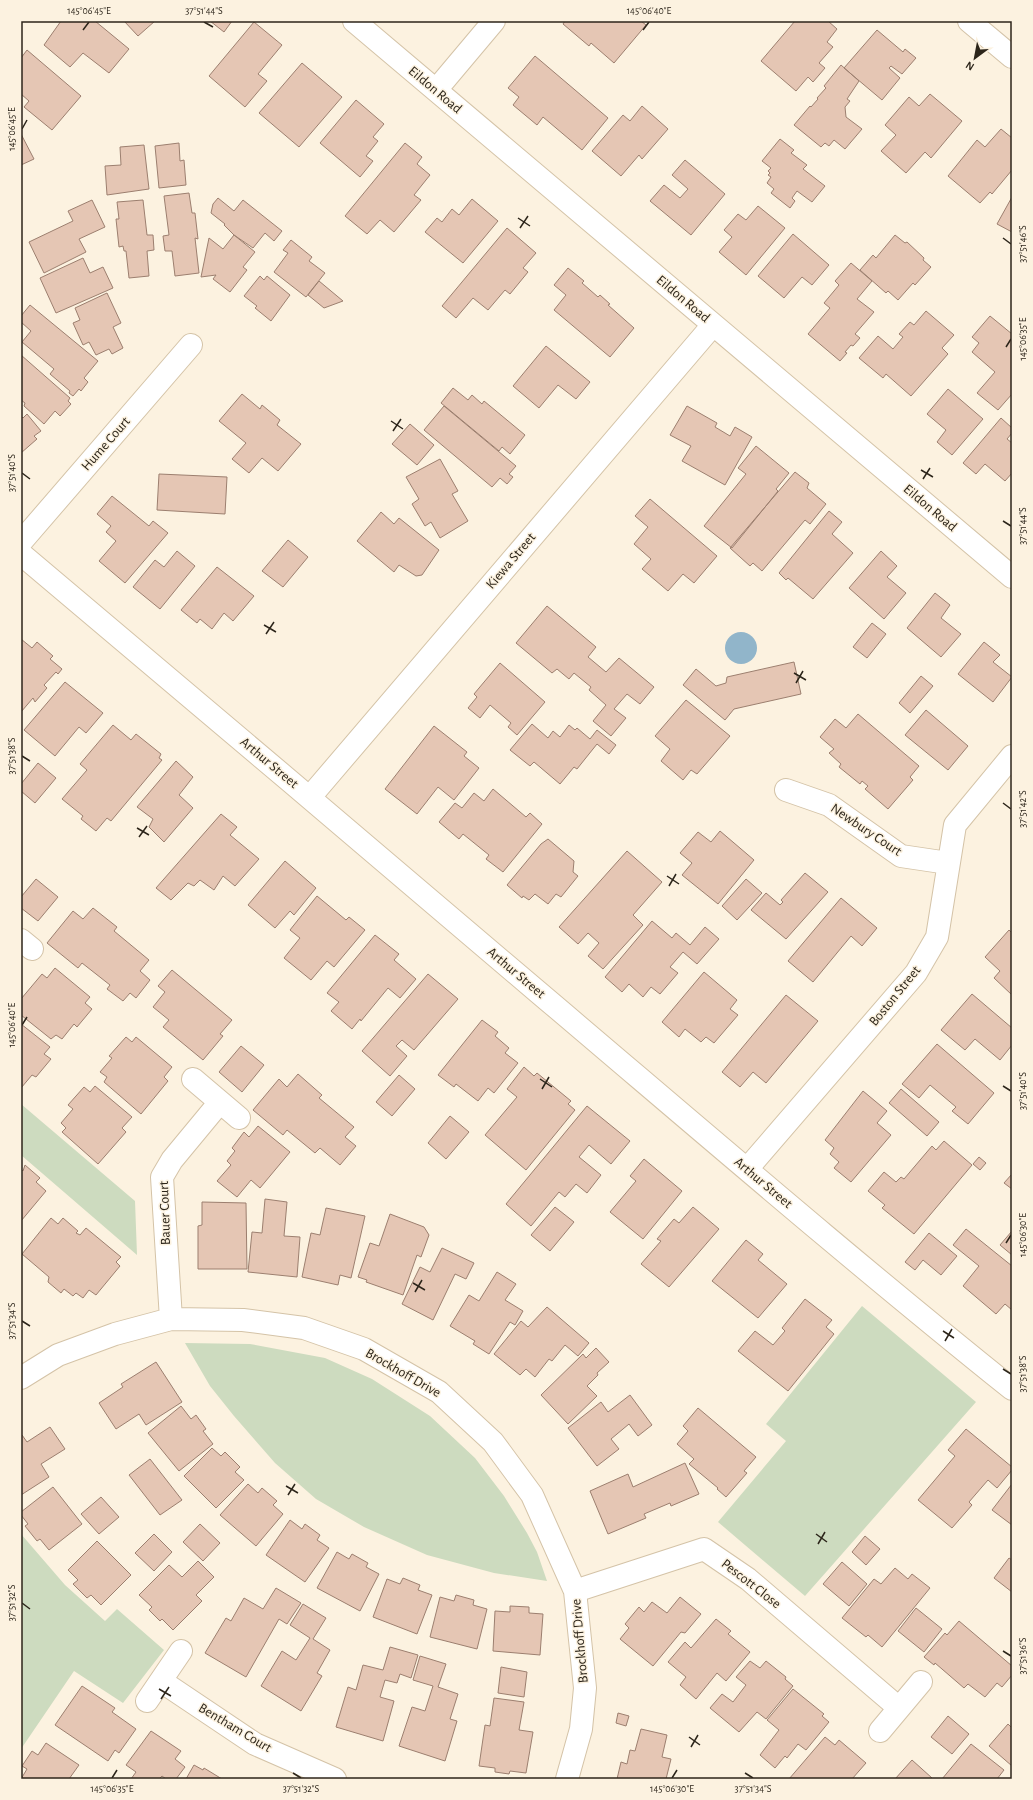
<svg xmlns="http://www.w3.org/2000/svg" width="1033" height="1800" font-family="'Alegreya Sans',sans-serif">
  <style>
    .green { fill: #cddbbf }
    .water { fill: #91b5ca }
    .building { fill: #e5c6b4; stroke: #9c7f6f }
    .lines { fill: none; stroke-linecap: round; stroke-linejoin: round }
    .street-casing { stroke: #d4c3a7; stroke-width: 24 }
    .street { stroke: #fff; stroke-width: 22 }
    .ticks { fill: none; stroke: #2c251a; stroke-width: 1.5 }
    .labels { text-anchor: middle; dominant-baseline: central; stroke-width: 3; stroke-linejoin: round; paint-order: stroke }
    .street-label { font-size: 14px; fill: #2c251a; stroke: #fcf2e0 }
    .neatline { fill: none; stroke: #2c251a; stroke-width: 1.5 }
    .ticks-label { font-size: 10px; text-anchor: middle; fill: #2c251a }
  </style>
  <rect width="100%" height="100%" fill="#fcf2e0"/>
  <path class="green" d="M21 1104 135 1201 137 1255 21 1155Z
    M862 1306 976 1402 805 1596 718 1522 786 1441 766 1424Z
    M185 1343 250 1344 325 1358 372 1379 430 1416 475 1458 504 1496 527 1533 537 1552 547 1581 494 1573 427 1555 364 1527 316 1499 275 1463 234 1416 210 1386Z
    M21 1534 65 1585 105 1621 117 1609 164 1650 123 1703 74 1671 21 1749Z"/>
  <path class="water" d="M725 648a16 16 0 1 1 32 0a16 16 0 1 1-32 0Z"/>
  <path class="building" d="M61 21H95L129 49 109 73 83 53 70 67 44 45Z
    M124 21H155L138 36Z
    M210 21H232L224 32Z
    M565 21H641L646 25 614 63 591 43 589 46 563 24Z
    M795 21H828L837 29 827 42 833 47 819 63 825 68 813 82 808 77 796 91 761 61Z
    M254 22 282 45 258 74 267 81 245 107 209 76Z
    M877 30 903 52 905 49 916 58 902 74 891 66 889 68 900 78 882 100 844 68Z
    M27 50 81 96 52 130 24 107 29 101 21 94V58Z
    M535 56 608 118 582 150 543 117 537 125 513 105 519 97 508 88Z
    M302 63 342 97 299 147 259 113Z
    M841 65 859 81 847 99 850 101 845 107 846 117 862 129 845 149 834 140 829 146 825 143 821 147 794 125 810 106 811 107 818 99 817 98 826 88 824 86Z
    M930 94 962 121 931 158 925 152 906 173 881 151 896 135 885 125 909 97 919 106Z
    M356 100 384 124 373 137 378 141 366 156 373 161 360 177 320 143Z
    M642 106 668 129 642 159 639 155 621 176 592 151 623 115 630 121Z
    M1001 129 1012 138V170L992 194 990 192 980 203 948 176 977 140 985 147Z
    M21 134 34 159 21 165Z
    M780 139 794 150 791 153 807 165 803 169 825 186 812 202 797 191 792 198 795 201 790 208 771 193 774 189 767 183 771 177 768 175 770 173 768 171 771 168 762 161Z
    M179 143 180 161 184 160 186 185 159 188 155 146Z
    M405 143 422 157 417 164 430 175 414 195 421 200 394 232 380 220 367 234 345 216Z
    M144 145 149 189 107 195 105 166 121 165 120 147Z
    M685 160 725 194 691 235 650 201 664 185 680 198 688 189 672 175Z
    M189 193 192 213H195L198 239 195 238 199 273 175 276 172 251H165L163 236 169 235 164 196Z
    M1012 197V232L997 224Z
    M218 198 234 211 243 200 282 231 274 241 265 233 253 248 234 235 224 225 225 224 211 213 213 204Z
    M472 199 498 221 463 263 425 232 437 218 442 222 452 209 459 215Z
    M92 200 105 227 79 239 86 252 44 273 29 242 73 221 68 211Z
    M143 200 147 235H153L154 250 147 251 149 276 129 278 126 251H124L123 246 119 247 116 219H119L117 202Z
    M758 206 785 228 746 275 719 252 732 237 724 230 738 214 746 220Z
    M507 228 536 253 523 268 528 272 510 294 505 290 488 310 473 298 456 318 442 306Z
    M793 234 829 265 812 285 802 277 784 298 758 276Z
    M234 235 255 252 243 267 247 270 230 292 213 279 216 275 201 277 209 238 223 249Z
    M895 235 905 243 907 242 924 258 923 260 931 267 915 285 913 283 898 300 888 291 886 293 860 270 873 255 876 258Z
    M291 240 312 257 309 261 325 273 306 297 274 272 288 253 283 250Z
    M83 258 90 273 103 267 113 288 56 313 40 278Z
    M851 263 872 281 857 299 874 312 855 334 860 338 853 346 851 345 845 352 847 353 840 361 808 334 830 308 824 303 839 285 835 281Z
    M568 268 584 281 582 283 598 297 600 295 610 304 608 305 634 328 610 357 554 310 566 295 554 285Z
    M260 276 264 280 267 276 290 295 271 321 255 308 257 306 244 296Z
    M319 281 343 301 324 308 308 295Z
    M107 293 121 323 113 327 123 348 112 354 109 349 96 355 89 342 83 345 73 323 80 320 75 308Z
    M30 305 98 361 84 378 88 382 81 391 79 389 73 396 69 393 70 391 50 374 54 369 22 342 31 331 21 322V316Z
    M926 311 954 335 942 348 948 354 911 396 886 374 883 378 859 358 878 336 893 349 903 337 899 334 910 322 914 325Z
    M990 316 1012 334V394L998 410 977 393 995 372 972 352 979 343 972 337Z
    M546 346 590 382 576 399 558 385 539 408 513 386Z
    M21 355 70 398 68 401 71 404 60 416 55 411 44 424 24 406 25 403 21 400Z
    M453 388 468 400 472 395 482 404 484 401 525 435 510 454 502 447 499 451 441 403Z
    M948 389 983 419 952 455 937 442 946 430 927 414Z
    M242 394 260 409 262 405 280 420 277 425 301 444 278 471 262 458 249 473 232 459 246 443 219 421Z
    M444 406 516 466 509 474 513 477 507 484 500 478 492 487 424 430Z
    M687 406 717 423 715 427 730 436 735 427 752 437 725 485 682 461 691 446 670 435Z
    M27 414 41 431 34 436 37 439 21 453V416L23 418Z
    M1001 418 1012 428V433L1007 439 1012 443V473L1005 481 985 464 976 474 963 463Z
    M410 424 434 445 417 465 392 444Z
    M756 446 789 473 776 489 778 491 732 548 704 526 746 474 738 468Z
    M440 459 458 491 452 494 468 521 440 538 431 522 425 526 412 504 419 499 406 477Z
    M795 472 809 483 807 488 826 504 810 524 805 520 762 571 753 563 750 566 730 548Z
    M159 474 227 477 225 514 157 510Z
    M112 496 149 526 153 521 168 533 125 583 99 561 116 541 106 532 111 526 97 514Z
    M650 499 717 556 694 583 683 574 668 591 642 569 651 559 634 544 648 527 635 516Z
    M829 511 842 522 832 534 853 553 813 599 788 578 786 580 779 573Z
    M381 512 394 524 399 518 439 550 422 575 416 576 399 565 394 572 357 541Z
    M288 540 308 557 283 587 262 571Z
    M177 551 195 566 160 609 133 587 155 560 164 567Z
    M881 551 897 566 887 577 906 593 884 619 849 588Z
    M217 567 254 596 233 621 224 613 212 629 200 619 197 623 181 610Z
    M935 593 950 605 941 618 961 634 941 657 907 628Z
    M547 606 596 647 588 657 606 672 619 658 654 687 640 704 627 694 614 709 626 718 611 736 593 721 606 705 589 690 591 687 574 673 569 679 557 669 552 673 516 643Z
    M872 623 886 634 867 658 853 647Z
    M21 639 32 648 37 642 53 656 50 659 62 669 58 674 56 672 44 685 47 688 35 702 33 698 21 712Z
    M984 642 1000 655 993 662 1012 677 993 702 958 674Z
    M794 662 801 694 734 709 725 720 683 685 696 669 716 686 726 683 727 677Z
    M500 663 545 702 517 735 508 727 511 723 490 705 480 718 468 708 477 697 474 694Z
    M921 676 933 686 910 713 899 703Z
    M65 682 103 713 86 733 79 727 55 756 24 730Z
    M686 700 730 736 697 774 691 770 683 780 661 761 670 749 655 736Z
    M926 710 968 746 948 770 905 735Z
    M858 714 919 766 910 777 913 780 888 809 865 789 868 786 862 781 860 784 839 767 841 764 829 753 834 749 820 737 835 719 846 728Z
    M532 724 548 738 553 731 560 737 569 725 575 730 577 728 590 739 597 730 616 745 609 754 597 744 577 769 574 767 560 784 534 762 530 766 510 750Z
    M113 725 131 740 136 734 161 754 159 758 162 760 111 821 107 818 96 831 81 819 83 816 62 799 87 770 80 764Z
    M434 726 467 752 464 756 479 768 454 800 438 787 417 814 385 789Z
    M176 761 193 777 179 795 193 808 164 842 149 827 153 819 137 807Z
    M38 763 56 778 35 803 21 791V784Z
    M493 789 526 817 530 813 542 824 503 872 486 859 489 855 463 834 459 839 439 822 455 803 462 808 474 793 484 801Z
    M221 814 237 827 230 835 259 859 235 886 223 876 214 890 200 880 194 886 188 883 171 900 156 888Z
    M720 831 754 860 718 904 682 875 692 863 680 853 698 832 711 842Z
    M548 839 574 861 573 872 578 876 561 897 556 894 548 904 535 894 529 900 523 896 522 898 507 885 541 844Z
    M627 851 662 882 633 915 643 925 603 969 588 956 599 943 588 933 578 944 559 927Z
    M285 861 316 888 294 915 290 911 275 928 248 905Z
    M805 873 828 892 786 939 751 910 766 893 780 905 783 902 781 900Z
    M36 879 58 897 38 921 21 908V897Z
    M746 879 762 893 737 920 722 906Z
    M317 896 346 920 349 917 365 930 334 967 327 961 311 980 284 958 300 938 290 930Z
    M841 898 877 928 862 946 851 936 813 982 788 961Z
    M93 908 117 927 114 931 149 960 140 971 150 980 136 998 130 993 123 1001 107 989 110 985 82 963 78 968 47 943 73 911 83 919Z
    M652 921 672 938 676 933 690 945 705 927 719 939 697 964 683 952 670 967 678 973 660 994 651 987 643 997 629 984 622 992 605 977Z
    M1009 930 1012 933V995L994 978 1000 971 985 957Z
    M375 935 399 954 394 960 416 979 400 998 388 988 361 1021 360 1019 352 1029 331 1011 339 1002 327 993Z
    M55 968 90 997 85 1003 92 1009 77 1027 74 1024 62 1039 56 1035 51 1039 21 1015V999L42 974 47 978Z
    M172 970 232 1020 220 1034 223 1036 203 1060 163 1027 169 1020 153 1007 165 992 158 986Z
    M704 972 737 1000 730 1009 738 1015 714 1043 706 1037 701 1042 685 1029 679 1037 662 1022Z
    M428 974 458 999 414 1050 402 1040 396 1046 407 1056 390 1076 362 1051Z
    M972 994 1012 1028V1045L1000 1060 975 1039 965 1050 941 1030Z
    M786 995 818 1021 766 1083 753 1072 740 1087 722 1072Z
    M482 1020 498 1032 495 1036 509 1048 505 1053 518 1063 494 1093 488 1088 478 1101 456 1084 454 1087 438 1075Z
    M21 1024 50 1047 44 1054 51 1059 36 1077 32 1075 21 1088Z
    M126 1037 132 1042 136 1037 172 1067 164 1077 168 1081 141 1114 104 1082 107 1077 100 1072 112 1058 109 1056Z
    M937 1044 994 1093 968 1124 952 1111 956 1107 930 1085 919 1098 902 1084Z
    M241 1046 264 1065 242 1092 219 1072Z
    M524 1067 534 1076 537 1073 571 1101 568 1104 575 1110 526 1170 485 1135 517 1097 507 1089Z
    M298 1074 322 1095 319 1098 354 1127 345 1137 356 1146 340 1165 320 1148 315 1153 287 1130 283 1135 253 1110 279 1079 287 1087Z
    M399 1075 415 1089 392 1116 376 1102Z
    M95 1086 132 1117 122 1128 126 1132 98 1164 62 1132 66 1128 61 1123 73 1109 68 1105 84 1087 90 1092Z
    M901 1089 939 1122 927 1136 889 1103Z
    M863 1091 887 1111 877 1123 891 1135 851 1182 834 1168 839 1162 830 1154 834 1148 825 1140Z
    M587 1106 630 1141 611 1164 589 1145 579 1157 601 1175 587 1193 576 1184 565 1197 559 1192 531 1226 506 1204Z
    M450 1116 469 1132 446 1159 428 1143Z
    M258 1126 290 1152 260 1188 251 1180 237 1197 217 1181 231 1165 227 1161 235 1151 232 1148 244 1132 249 1137Z
    M944 1141 972 1165 914 1234 882 1208 885 1205 868 1191 884 1172 896 1182 901 1177 904 1179 932 1146 936 1150Z
    M979 1157 986 1163 980 1170 973 1164Z
    M644 1159 682 1191 643 1239 610 1212 636 1181 630 1176Z
    M25 1165 40 1178 36 1182 46 1191 21 1221V1169L23 1171Z
    M1012 1174V1189L1004 1183Z
    M265 1199 287 1202 284 1236 300 1237 297 1277 248 1272 252 1232 262 1233Z
    M202 1202 246 1203 247 1269H198V1226L202 1225Z
    M555 1207 574 1222 550 1251 531 1235Z
    M693 1207 719 1229 669 1287 641 1264 661 1241 657 1239 674 1219 679 1223Z
    M326 1208 365 1216 351 1278 340 1275 338 1285 302 1277 311 1233 320 1235Z
    M390 1214 424 1227 429 1235 421 1257 417 1255 403 1295 366 1282 367 1280 358 1277 370 1243 379 1246Z
    M51 1218 58 1224 63 1218 78 1231 76 1233 80 1235 86 1228 121 1257 116 1262 120 1266 96 1295 89 1290 83 1298 76 1293 73 1296 64 1289 61 1293 48 1282 49 1277 22 1254Z
    M966 1229 1012 1266V1310L1005 1304 996 1314 963 1286 979 1266 953 1245Z
    M1012 1231V1255L1000 1245Z
    M929 1233 957 1256 941 1275 923 1260 915 1270 905 1262Z
    M746 1240 763 1254 758 1260 787 1284 758 1318 712 1281Z
    M442 1248 474 1263 466 1279 455 1274 433 1320 402 1304 420 1267 430 1272Z
    M497 1272 516 1284 505 1300 523 1311 515 1325 510 1322 489 1354 473 1344 475 1341 450 1326 469 1295 479 1301Z
    M805 1299 832 1320 826 1327 834 1334 788 1391 738 1351 755 1331 773 1345 785 1331 782 1328Z
    M547 1307 589 1343 578 1356 565 1345 552 1361 549 1359 535 1377 526 1369 520 1375 494 1354 521 1321 528 1327Z
    M596 1348 609 1362 597 1373 598 1375 587 1386 597 1396 568 1424 541 1395 583 1354 586 1358Z
    M156 1362 182 1402 146 1425 139 1414 116 1429 99 1403 123 1387 121 1384Z
    M630 1395 652 1425 638 1436 629 1424 611 1439 619 1449 597 1466 568 1428 601 1402 608 1412Z
    M181 1406 191 1419 196 1415 206 1429 203 1431 213 1444 179 1471 148 1433Z
    M698 1408 756 1457 744 1471 747 1473 726 1497 717 1489 718 1488 689 1464 694 1459 677 1444 688 1431 683 1426Z
    M50 1427 65 1449 41 1464 49 1477 21 1495V1436L22 1435 27 1442Z
    M966 1429 1012 1467V1470L997 1488 988 1480 969 1502 972 1505 952 1528 918 1500 955 1456 948 1450Z
    M212 1448 221 1456 225 1452 240 1467 235 1472 244 1480 216 1508 184 1476Z
    M150 1459 182 1500 160 1515 129 1475Z
    M685 1463 699 1494 671 1506 670 1503 644 1514 646 1518 608 1534 590 1491 628 1474 633 1487Z
    M248 1484 258 1493 262 1488 277 1501 273 1505 283 1514 256 1546 220 1515Z
    M1012 1484V1525L992 1510Z
    M53 1487 82 1524 49 1550 40 1539 37 1541 25 1526 28 1524 21 1515V1512Z
    M101 1497 119 1517 99 1534 81 1514Z
    M290 1520 302 1529 305 1524 320 1535 317 1540 329 1548 305 1582 266 1555Z
    M200 1524 220 1543 203 1561 183 1542Z
    M154 1534 172 1552 154 1571 135 1553Z
    M865 1536 880 1549 866 1565 852 1552Z
    M97 1541 131 1575 101 1605 91 1595 87 1598 73 1584 78 1580 68 1570Z
    M337 1552 349 1559 352 1554 368 1563 366 1567 379 1574 360 1611 317 1588Z
    M1009 1558 1012 1560V1592L994 1578Z
    M198 1561 214 1577 196 1595 202 1601 173 1630 162 1619 160 1621 149 1610 152 1607 139 1595 169 1565 182 1577Z
    M842 1562 867 1584 849 1606 823 1584Z
    M895 1568 908 1579 912 1574 930 1588 882 1647 868 1635 866 1637 842 1618 874 1579 881 1584Z
    M403 1578 420 1585 418 1590 432 1595 417 1634 373 1617 387 1579 400 1584Z
    M276 1588 301 1603 287 1624 279 1619 246 1677 205 1653 226 1618 231 1621 244 1598 263 1609Z
    M456 1595 474 1600 473 1605 487 1609 477 1649 430 1637 440 1597 454 1601Z
    M680 1597 701 1614 685 1633 681 1632 653 1666 620 1639 629 1628 625 1624 639 1607 644 1612 652 1602 667 1613Z
    M303 1604 326 1618 313 1639 330 1650 317 1673 322 1676 301 1711 261 1686 282 1651 296 1660 310 1638 290 1625Z
    M510 1606 529 1607V1613L543 1614 540 1655 493 1651 495 1611 510 1612Z
    M916 1608 942 1629 924 1652 898 1631Z
    M716 1619 731 1631 728 1634 750 1652 726 1681 717 1673 696 1699 680 1685 686 1677 668 1662 685 1642 691 1648Z
    M959 1621 1012 1666V1675L1002 1687 997 1683 985 1697 968 1684 964 1688 935 1663 934 1665 924 1657 945 1633 947 1635Z
    M390 1647 418 1655 411 1678 400 1674 397 1683 385 1680 380 1697 394 1701 383 1741 336 1727 348 1687 356 1690 363 1665 383 1670Z
    M420 1656 446 1664 438 1687 458 1694 450 1719 457 1721 445 1761 399 1746 412 1707 425 1711 433 1686 413 1680Z
    M750 1661 760 1668 766 1661 786 1677 785 1679 793 1686 766 1719 757 1712 739 1732 710 1708 722 1694 733 1702 746 1685 736 1677Z
    M501 1667 527 1672 524 1697 498 1693Z
    M82 1686 115 1708 112 1712 136 1729 119 1753 115 1750 108 1761 55 1725Z
    M793 1689 824 1714 822 1716 829 1722 806 1750 798 1744 787 1758 785 1756 775 1768 760 1755 779 1730 767 1720Z
    M494 1698 524 1702 519 1730 533 1732 526 1773 510 1771 509 1774 495 1772V1768L479 1766 485 1725 490 1726Z
    M618 1713 629 1716 626 1726 616 1723Z
    M948 1716 969 1734 952 1754 931 1737Z
    M1008 1724 1012 1728V1766L989 1746Z
    M641 1729 667 1735 662 1757 671 1759 666 1779H617L621 1762 627 1764 630 1750 635 1751Z
    M151 1731 181 1751 175 1759 185 1767 176 1779H166L162 1776 159 1779H131L136 1772 126 1765Z
    M825 1737 835 1745 839 1740 866 1763 852 1779H789Z
    M46 1743 79 1765 69 1779H21L27 1769 22 1766 32 1751 38 1755Z
    M971 1744 1004 1770 997 1779H942Z
    M912 1760 932 1778 931 1779H895Z
    M194 1765 203 1770 204 1768 222 1779H186Z"/>
  <g class="lines">
    <g class="street-casing">
      <path id="street" d="M354 21 1012 577
        M969 21 1012 57
        M436 90 494 21
        M21 542 191 345
        M21 554C194 700 366 845 538 992 695 1125 851 1260 1012 1389
        M786 790 829 805 901 856 948 863
        M310 797 713 325
        M21 940 32 949
        M193 1079 239 1118
        M747 1169 916 973 937 937 955 825 1012 756
        M171 1319 162 1177 172 1160 220 1102
        M21 1378 58 1355 115 1334 171 1319 243 1320 304 1328 364 1349 439 1392 493 1442 532 1495 575 1591 585 1688 581 1729 567 1779
        M575 1591 704 1549 748 1579 899 1708
        M161 1681 255 1744 335 1779
        M147 1701 181 1651
        M880 1731 921 1682"/>
    </g>
    <use href="#street" class="street"/>
  </g>
  <path class="ticks" d="M204 22 213 27M83 30 89 22M643 30 649 22M22 129 27 120M518 218 530 226M520 228 528 216M1003 238 1011 244M1006 347 1011 339M391 421 403 429M393 431 401 419M921 470 933 477M22 473 30 479M923 479 930 468M1003 521 1011 526M264 625 276 632M266 634 274 622M794 673 806 680M796 683 803 671M22 756 30 761M1003 803 1011 809M137 828 149 835M139 837 147 826M667 876 679 884M669 886 676 874M22 1025 27 1017M540 1079 552 1087M1003 1086 1011 1091M542 1089 549 1077M1006 1243 1011 1235M413 1283 425 1290M415 1292 422 1280M22 1321 30 1326M943 1331 954 1338M945 1341 952 1329M1003 1369 1011 1374M286 1486 298 1493M288 1495 295 1484M816 1534 827 1542M818 1544 825 1532M22 1603 30 1609M1003 1651 1011 1656M159 1689 171 1696M161 1699 169 1687M689 1737 700 1745M691 1747 698 1735M293 1773 301 1778M745 1773 753 1778M112 1778 117 1770M672 1778 677 1770"/>
  <g class="labels">
    <g class="street-label">
      <text transform="translate(435 90) rotate(40)">Eildon Road</text>
      <text transform="translate(683 299) rotate(40)">Eildon Road</text>
      <text transform="translate(106 444) rotate(-49)">Hume Court</text>
      <text transform="translate(930 508) rotate(40)">Eildon Road</text>
      <text transform="translate(511 561) rotate(-50)">Kiewa Street</text>
      <text transform="translate(269 763) rotate(40)">Arthur Street</text>
      <text transform="translate(866 830) rotate(34)">Newbury Court</text>
      <text transform="translate(516 973) rotate(40)">Arthur Street</text>
      <text transform="translate(895 996) rotate(-51)">Boston Street</text>
      <text transform="translate(763 1183) rotate(40)">Arthur Street</text>
      <text transform="translate(165 1213) rotate(-92)">Bauer Court</text>
      <text transform="translate(403 1373) rotate(30)">Brockhoff Drive</text>
      <text transform="translate(751 1584) rotate(38)">Pescott Close</text>
      <text transform="translate(580 1641) rotate(-95)">Brockhoff Drive</text>
      <text transform="translate(235 1728) rotate(31)">Bentham Court</text>
    </g>
  </g>
  <rect width="1033" height="1800" fill="none" stroke="#fcf2e0" stroke-width="44"/>
  <g transform="translate(975 58) rotate(212)" stroke="#fcf2e0" stroke-width="3" paint-order="stroke">
  <path d="M0-3L7 15L0 10L-7 15Z" fill="#2c251a"/>
  <text y="-6" font-size="11" font-weight="bold" text-anchor="middle" fill="#2c251a">N</text>
  </g>
  <rect x="22" y="22" width="989" height="1756" class="neatline"/>
  <g class="ticks-label">
    <text x="89" y="14">145°06'45"E</text>
    <text x="204" y="14">37°51'44"S</text>
    <text x="649" y="14">145°06'40"E</text>
    <text transform="translate(11 129) rotate(-90)" y="4">145°06'45"E</text>
    <text transform="translate(1022 244) rotate(-90)" y="4">37°51'46"S</text>
    <text transform="translate(1022 339) rotate(-90)" y="4">145°06'35"E</text>
    <text transform="translate(11 473) rotate(-90)" y="4">37°51'40"S</text>
    <text transform="translate(1022 526) rotate(-90)" y="4">37°51'44"S</text>
    <text transform="translate(11 756) rotate(-90)" y="4">37°51'38"S</text>
    <text transform="translate(1022 809) rotate(-90)" y="4">37°51'42"S</text>
    <text transform="translate(11 1025) rotate(-90)" y="4">145°06'40"E</text>
    <text transform="translate(1022 1091) rotate(-90)" y="4">37°51'40"S</text>
    <text transform="translate(1022 1235) rotate(-90)" y="4">145°06'30"E</text>
    <text transform="translate(11 1321) rotate(-90)" y="4">37°51'34"S</text>
    <text transform="translate(1022 1374) rotate(-90)" y="4">37°51'38"S</text>
    <text transform="translate(11 1603) rotate(-90)" y="4">37°51'32"S</text>
    <text transform="translate(1022 1656) rotate(-90)" y="4">37°51'36"S</text>
    <text x="112" y="1792">145°06'35"E</text>
    <text x="301" y="1792">37°51'32"S</text>
    <text x="672" y="1792">145°06'30"E</text>
    <text x="753" y="1792">37°51'34"S</text>
  </g>
</svg>
